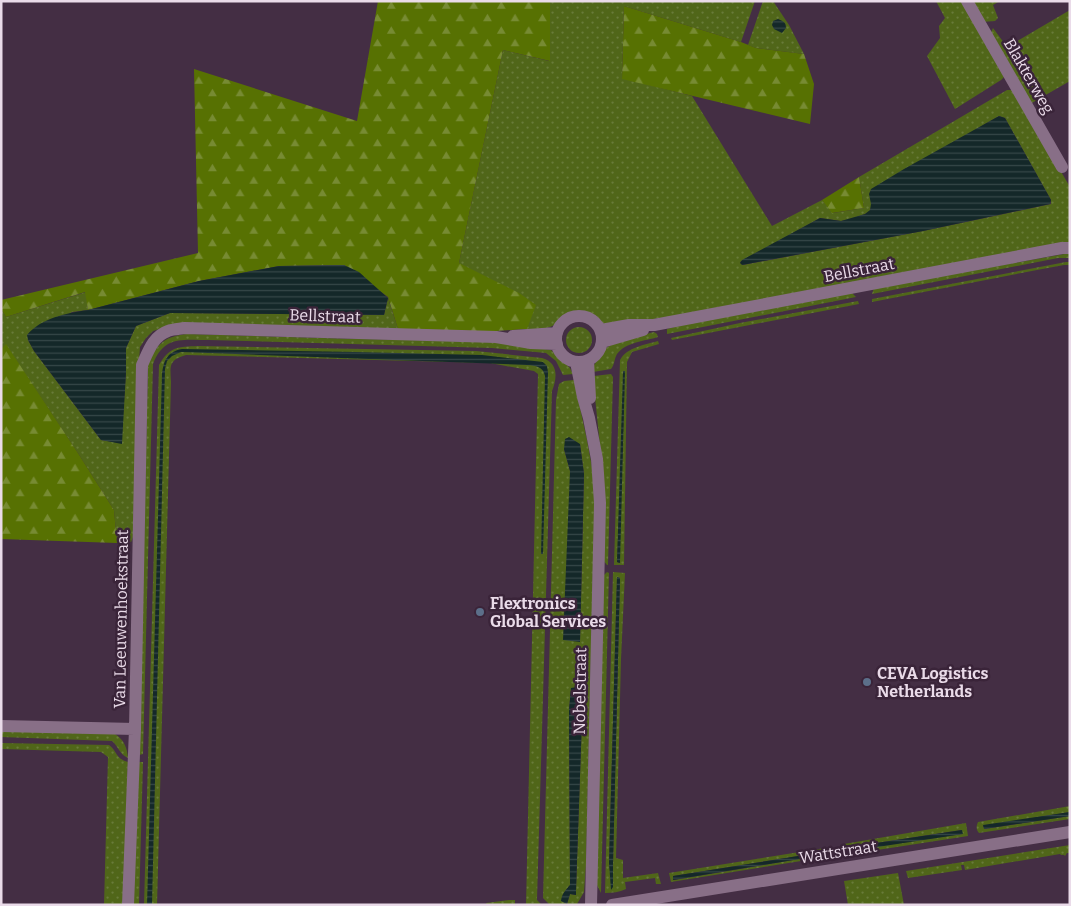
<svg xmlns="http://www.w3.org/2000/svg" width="1071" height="906" font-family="Bitter,serif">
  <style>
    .grass { fill: url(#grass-dots); fill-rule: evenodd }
    .forest { fill: url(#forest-firs) }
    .water { fill: url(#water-rules) }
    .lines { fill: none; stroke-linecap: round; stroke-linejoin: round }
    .minor { stroke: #886f87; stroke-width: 12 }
    .service-dot { fill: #5c6f8a; stroke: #3a2439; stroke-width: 2 }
    .labels { text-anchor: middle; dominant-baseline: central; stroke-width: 5; stroke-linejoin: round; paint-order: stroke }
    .street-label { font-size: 16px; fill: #eadbe9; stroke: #3a2439 }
    .poi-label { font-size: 16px; font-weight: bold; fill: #eadbe9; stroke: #3a2439; text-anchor: start }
  </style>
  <defs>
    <pattern id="grass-dots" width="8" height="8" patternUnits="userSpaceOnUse" patternTransform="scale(1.25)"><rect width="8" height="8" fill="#506619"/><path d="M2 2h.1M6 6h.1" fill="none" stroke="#697b3a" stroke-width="1.8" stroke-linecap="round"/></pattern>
    <pattern id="forest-firs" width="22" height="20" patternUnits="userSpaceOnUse" patternTransform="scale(1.25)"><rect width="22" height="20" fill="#577102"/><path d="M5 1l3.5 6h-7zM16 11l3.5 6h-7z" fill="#778b33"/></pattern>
    <pattern id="water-rules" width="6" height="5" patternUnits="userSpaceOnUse" patternTransform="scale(1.25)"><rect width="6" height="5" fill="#142829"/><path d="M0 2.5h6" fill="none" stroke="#364748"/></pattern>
  </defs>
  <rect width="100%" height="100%" fill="#442e44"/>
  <path class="grass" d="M550 1H755L741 42 624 6 622 78 692 96 772 226 822 200 833 213 864 208 859 177 1007 90H1015L1032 122 1070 187V244L677 316 607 325C597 321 591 314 582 312 574 311 565 314 560 319 558 321 556 324 554 325 546 330 535 329 527 329L459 263 503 50 549 61ZM999 116 1005 118 1051 200V204L923 231 743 265 740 262 820 218 841 221 851 219 865 214 870 211 872 204 985 124Z
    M763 1H773L789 25 804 54 756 48 748 45Z
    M936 1H965L1004 77 1001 80 955 109 927 56 940 38 939 26 945 18Z
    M970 1H1000L993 5 998 18 995 21 982 22Z
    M1070 10V81L1030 104 990 34 993 28 1007 47Z
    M1070 253V258H1058L872 294 874 288Z
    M1066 262H1070V265H1064L1037 270 872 302V299Z
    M86 292 88 310 72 312 28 340 34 351 101 440 121 443 126 372V348L136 326 170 313 384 315 388 298 398 329 173 325 153 331 146 338 140 347 137 390 133 537 131 542 117 543 114 510 78 453 6 345 1 349V309L6 317Z
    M852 293 856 297 667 334V329L689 323Z
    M858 301 859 304 672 340 671 338 740 323Z
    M566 340a13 13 0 1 1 26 0a13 13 0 1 1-26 0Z
    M654 332 657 334 658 337C645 341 626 342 617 354 614 359 615 364 611 369L593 372 594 365 606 348 616 342Z
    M187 334 356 339 487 341 551 350 570 368 573 374 563 375 556 361 546 353 492 348 209 340C183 340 164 335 153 364L143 754 139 755 148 365C157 343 164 337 187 334Z
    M658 341 659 344 632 352 627 362 624 565H614L620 360C627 347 645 345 658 341ZM625 371 619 563 617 562Z
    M198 346 476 351 542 358C559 363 557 378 552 391L537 900 542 905H526L538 374 534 371 490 363 186 355C169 360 170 365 171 382L157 905H144L159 365C170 346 178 347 198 346Z
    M611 374 613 377 608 565H607L603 560 605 494 593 378 594 376Z
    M574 380 587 440 595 484 586 865 584 892 577 904 550 905 543 898 556 400 559 384 564 381ZM580 444 584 474 580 642 570 471 564 449ZM571 688 583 691 576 890V895L570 894 567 904 562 901C562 894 566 890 570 885L569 710Z
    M607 572 609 573 601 893 596 883 603 576Z
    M613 572 625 573 621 659 616 858 623 860V878L658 873 661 884H656L655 878 625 882 626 889C619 892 613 893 605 893ZM617 577 620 578 613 864V887L609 863Z
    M1 730 115 734C124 740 127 747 128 758 120 755 118 746 112 741L1 737Z
    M1 743 109 745C118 752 115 758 128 762L123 905H104L108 757 101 752 1 749Z
    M138 762H143L139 905H133Z
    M1070 806V812L983 826 985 829 1070 816V819L979 833C976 829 976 827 978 822Z
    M966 823 968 836 845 855 844 844ZM961 830 962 834 851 850 850 847Z
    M1070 845V853H1067L1065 856 1064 855H1061L1060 854 965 870 964 865H961L962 870 908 878 906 871Z
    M825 848 826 857 671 882 669 873ZM823 852V855L674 880 673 876Z
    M898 873 904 905H848L844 881Z
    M509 900H515V905H487L486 903Z"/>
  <path class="forest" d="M378 1H550V61L503 50 459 263 519 293 536 305 527 329 481 332 398 329 388 297 344 265 279 266 199 281 88 310 85 292 6 317 1 309V300L198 253 194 69 357 121Z
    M624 6 741 42 756 48 804 54 814 84 810 124 622 79Z
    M859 177 864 208 832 213 822 200Z
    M6 344 78 453 114 510 117 543 1 539V349Z"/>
  <path class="water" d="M778 19C783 21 786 22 786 28L782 33 774 29 772 25 773 21Z
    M999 116 1005 118 1051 200 1050 204 923 231 742 265 740 263 742 260 820 218 841 221 865 214 870 210 871 204 869 194 871 189 904 169Z
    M344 265 359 272 388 298 384 315 170 313 136 326 126 348V372L122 444 101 440 34 351 28 340 27 335C41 318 67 313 88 310L199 281 279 266Z
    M182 349 356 352 482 355 543 362 547 366 548 372 543 554H541L545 376C543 366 536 366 527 365L181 352 172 356 167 361 165 369 152 905H147L162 374C164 360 167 352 182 349Z
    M623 371H625L620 563 617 562Z
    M569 437 580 444 584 474 580 642 563 640 570 471 564 449 565 439Z
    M617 577 620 578 613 864V887L611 890 609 863Z
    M577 687 583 690 576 890V895L570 894 567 904 561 901C562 893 566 890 570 885L569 710 571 688Z
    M1070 812V816L984 829 983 825Z
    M962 830 963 834 851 851 850 847Z
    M823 852V855L673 880V876Z"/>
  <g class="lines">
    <path class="minor" d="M967 1 1062 167
      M556 339a23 23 0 1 1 46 0a23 23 0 1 1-46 0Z
      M601 330 629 325H654L1062 248H1070
      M513 336 557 333
      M602 342 643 330
      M588 360 590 398
      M576 362 583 397 589 418 597 459 600 503 591 905
      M1 726 135 729
      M128 905 135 729 142 365C148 352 153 336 168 331 173 329 179 329 185 328L496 337 531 343 557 344
      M612 905 1070 832"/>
  </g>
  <g class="service-dot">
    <circle cx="480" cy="612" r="5"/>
    <circle cx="867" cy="682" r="5"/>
  </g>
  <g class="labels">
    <g class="street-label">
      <text transform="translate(1029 76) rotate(60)">Blakterweg</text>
      <text transform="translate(859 270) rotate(-11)">Bellstraat</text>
      <text transform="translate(325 316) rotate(2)">Bellstraat</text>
      <text transform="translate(121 619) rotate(-89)">Van Leeuwenhoekstraat</text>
      <text transform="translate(580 691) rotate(-89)">Nobelstraat</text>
      <text transform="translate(838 852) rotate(-9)">Wattstraat</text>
    </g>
    <g class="poi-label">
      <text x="490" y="603">Flextronics<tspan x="490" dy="18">Global Services</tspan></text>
      <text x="877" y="673">CEVA Logistics<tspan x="877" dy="18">Netherlands</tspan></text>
    </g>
  </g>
  <rect width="1071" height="906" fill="none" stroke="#eadbe9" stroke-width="5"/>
</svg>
